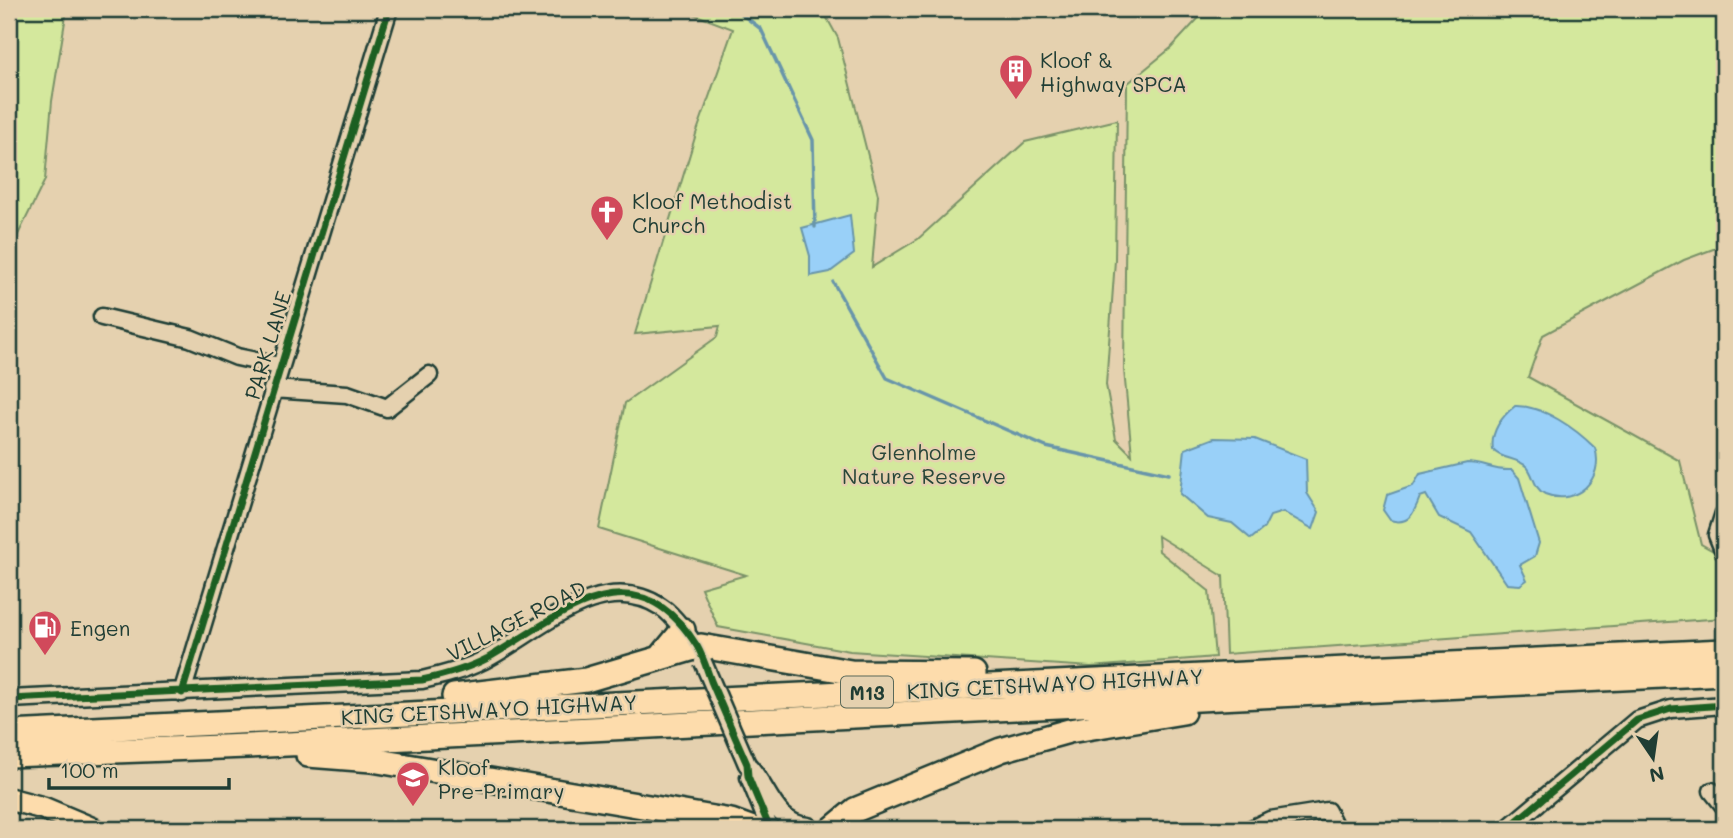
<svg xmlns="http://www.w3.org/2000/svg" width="1733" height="838" font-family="Mali,sans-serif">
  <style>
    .green { fill: #d4e89d; stroke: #7a9268; stroke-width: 2 }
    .water { fill: #99d0f8; stroke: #6895aa; stroke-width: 2 }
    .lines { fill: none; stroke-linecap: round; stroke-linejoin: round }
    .stream { stroke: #6895aa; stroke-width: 3.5 }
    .minor-casing { stroke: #1f3d34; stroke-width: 21 }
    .major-casing { stroke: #1f3d34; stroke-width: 26 }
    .highway-casing { stroke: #1f3d34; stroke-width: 28 }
    .minor { stroke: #e5d1af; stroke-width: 16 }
    .major { stroke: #fddcac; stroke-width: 21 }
    .highway { stroke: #fddcac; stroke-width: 23 }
    .minor-bridge-casing { stroke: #1f3d34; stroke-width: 21; stroke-linecap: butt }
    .minor-bridge { stroke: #e5d1af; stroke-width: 16 }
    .cycleway-casing { stroke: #e5d1af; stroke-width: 11 }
    .cycleway { stroke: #1b5e20; stroke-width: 7 }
    .labels { text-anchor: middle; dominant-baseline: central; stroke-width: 5; stroke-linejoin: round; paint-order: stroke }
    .shield { fill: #e5d1af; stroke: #5a6959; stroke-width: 2 }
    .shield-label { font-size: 19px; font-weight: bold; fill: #1f3d34 }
    .poi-label { font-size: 21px; fill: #1f3d34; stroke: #e5d1af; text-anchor: start }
    .street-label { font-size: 21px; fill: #1f3d34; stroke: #e5d1af }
    .park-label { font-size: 21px; fill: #284639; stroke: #e5d1af }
  </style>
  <rect width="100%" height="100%" fill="#e5d1af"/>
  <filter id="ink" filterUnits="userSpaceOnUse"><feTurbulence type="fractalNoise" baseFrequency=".0143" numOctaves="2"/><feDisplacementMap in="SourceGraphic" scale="14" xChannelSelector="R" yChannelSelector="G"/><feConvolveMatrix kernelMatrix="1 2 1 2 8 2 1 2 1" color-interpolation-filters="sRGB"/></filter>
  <g filter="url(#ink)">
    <path class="green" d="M9 9H67L52 101 45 180 9 253Z
      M680 9H822L838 38 878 195 872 267 918 239 1025 142 1117 120 1115 260 1106 385 1116 439 1132 455 1124 370 1127 84 1171 48 1207 9H1724V245L1684 260 1543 335 1528 377 1680 461 1701 544 1724 557V618L1226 654 1223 576 1158 536 1159 551 1209 591 1215 657 1091 667 850 651 718 627 701 588 746 575 599 529 625 403 717 337 720 326 635 334 696 134 733 29Z"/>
    <path class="water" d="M850 215 854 254 830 272 810 276V256L802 228Z
      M1515 406C1543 405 1576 429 1595 448 1605 479 1576 507 1545 494 1534 489 1534 475 1527 467 1517 457 1502 460 1493 450 1490 432 1502 416 1515 406Z
      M1214 438 1255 439 1306 459 1307 493 1319 512 1313 529 1283 512 1270 516 1264 528 1251 539 1232 523 1208 518 1180 494 1185 449Z
      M1467 463C1486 463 1490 471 1512 470L1519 478 1539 543 1535 556 1520 565 1527 580 1520 585 1507 584 1471 532 1439 517 1426 495 1420 497C1414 513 1409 526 1390 520L1383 510 1387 495 1413 486 1420 474Z"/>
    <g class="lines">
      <path class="stream" d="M735 9 761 29 813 140 815 227
        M833 282 887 378 1046 447 1169 474"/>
      <g class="minor-casing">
        <path id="minor" d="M102 317 190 338 237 357 279 366
          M272 389 347 394 387 408 429 375
          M1724 513 1717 535 1724 552
          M182 693 389 9
          M9 699 422 680C444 675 464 670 484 660 536 634 600 567 661 607 673 614 681 628 690 638
          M747 764C769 786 773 823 808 826
          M749 777 770 829
          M1712 791 1724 806
          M1251 829 1270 820 1327 811 1336 829
          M1507 829 1637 720 1671 709 1724 705"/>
      </g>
      <g class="major-casing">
        <path id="major" d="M9 799 43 808 93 829"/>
      </g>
      <g class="highway-casing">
        <path id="highway" d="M660 658 683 630
          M454 696 586 680 701 646 851 672 974 673
          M9 733 1724 651
          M9 755 247 746 1724 673
          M308 755 372 760 731 821 753 829
          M832 829 855 810 1001 750 1069 731 1183 712"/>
      </g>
      <use href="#minor" class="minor"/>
      <use href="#major" class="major"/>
      <use href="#highway" class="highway"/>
      <g class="minor-bridge-casing">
        <path id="minor-bridge" d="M703 662 747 764"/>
      </g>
      <use href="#minor-bridge" class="minor-bridge"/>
      <g class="cycleway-casing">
        <path id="cycleway" d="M182 693 389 9
          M9 699 422 680C445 675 467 669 488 658 560 617 634 545 697 646 703 656 707 670 711 681 723 709 735 737 747 764L748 776 770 829
          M1507 829 1637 720 1671 709 1724 705"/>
      </g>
      <use href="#cycleway" class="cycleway"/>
    </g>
  </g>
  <defs>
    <g id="building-pin" transform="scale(1.75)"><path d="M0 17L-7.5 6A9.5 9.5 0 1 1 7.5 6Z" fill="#d1495b" stroke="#e5d1af"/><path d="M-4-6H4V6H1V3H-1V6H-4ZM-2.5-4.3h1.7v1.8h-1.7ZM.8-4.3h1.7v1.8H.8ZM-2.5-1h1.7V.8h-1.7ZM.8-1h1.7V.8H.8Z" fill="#fff"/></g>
    <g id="church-pin" transform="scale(1.75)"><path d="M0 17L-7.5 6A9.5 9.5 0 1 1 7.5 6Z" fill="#d1495b" stroke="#e5d1af"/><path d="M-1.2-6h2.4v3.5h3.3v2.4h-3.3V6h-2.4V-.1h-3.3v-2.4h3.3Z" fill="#fff"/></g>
    <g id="fuel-pin" transform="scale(1.75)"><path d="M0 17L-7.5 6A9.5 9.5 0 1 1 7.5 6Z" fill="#d1495b" stroke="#e5d1af"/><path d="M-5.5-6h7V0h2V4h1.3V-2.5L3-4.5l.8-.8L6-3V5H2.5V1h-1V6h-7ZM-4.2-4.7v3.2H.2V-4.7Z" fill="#fff"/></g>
    <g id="school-pin" transform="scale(1.75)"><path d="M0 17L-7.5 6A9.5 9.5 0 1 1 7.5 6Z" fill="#d1495b" stroke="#e5d1af"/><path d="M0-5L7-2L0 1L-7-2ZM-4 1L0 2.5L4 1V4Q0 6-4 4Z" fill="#fff"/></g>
  </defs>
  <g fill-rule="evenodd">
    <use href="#building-pin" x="1016" y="71"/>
    <use href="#church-pin" x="607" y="212"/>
    <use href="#fuel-pin" x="45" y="627"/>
    <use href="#school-pin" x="413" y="778"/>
  </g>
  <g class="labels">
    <rect class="shield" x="841" y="676.5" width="52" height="31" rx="5"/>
    <g class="shield-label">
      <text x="867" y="692">M13</text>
    </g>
    <g class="poi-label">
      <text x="1040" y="59">Kloof &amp;<tspan x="1040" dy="24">Highway SPCA</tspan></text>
      <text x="632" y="200">Kloof Methodist<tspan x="632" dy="24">Church</tspan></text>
      <text x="70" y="627">Engen</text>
      <text x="438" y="766">Kloof<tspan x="438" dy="24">Pre-Primary</tspan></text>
    </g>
    <g class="street-label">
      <text transform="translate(267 345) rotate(-73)">PARK LANE</text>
      <text transform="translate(516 620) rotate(-27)">VILLAGE ROAD</text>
      <text transform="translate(1055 683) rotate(-3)">KING CETSHWAYO HIGHWAY</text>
      <text transform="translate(489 709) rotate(-3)">KING CETSHWAYO HIGHWAY</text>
    </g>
    <g class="park-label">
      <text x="924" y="451">Glenholme<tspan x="924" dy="24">Nature Reserve</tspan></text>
    </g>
  </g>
  <rect width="1733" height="838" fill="none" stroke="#e5d1af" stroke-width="35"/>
  <rect x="18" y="18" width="1698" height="803" fill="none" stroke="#1f3d34" stroke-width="2.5" filter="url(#ink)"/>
  <g transform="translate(1653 758) rotate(167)" stroke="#e5d1af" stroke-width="5" paint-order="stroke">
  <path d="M0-5L12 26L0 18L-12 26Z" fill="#1f3d34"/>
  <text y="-10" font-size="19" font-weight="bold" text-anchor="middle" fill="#1f3d34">N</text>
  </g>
  <path d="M49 778v10h180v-10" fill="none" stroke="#1f3d34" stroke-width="3.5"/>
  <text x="60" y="778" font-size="21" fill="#1f3d34" stroke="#e5d1af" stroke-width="5" paint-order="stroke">100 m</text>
</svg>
